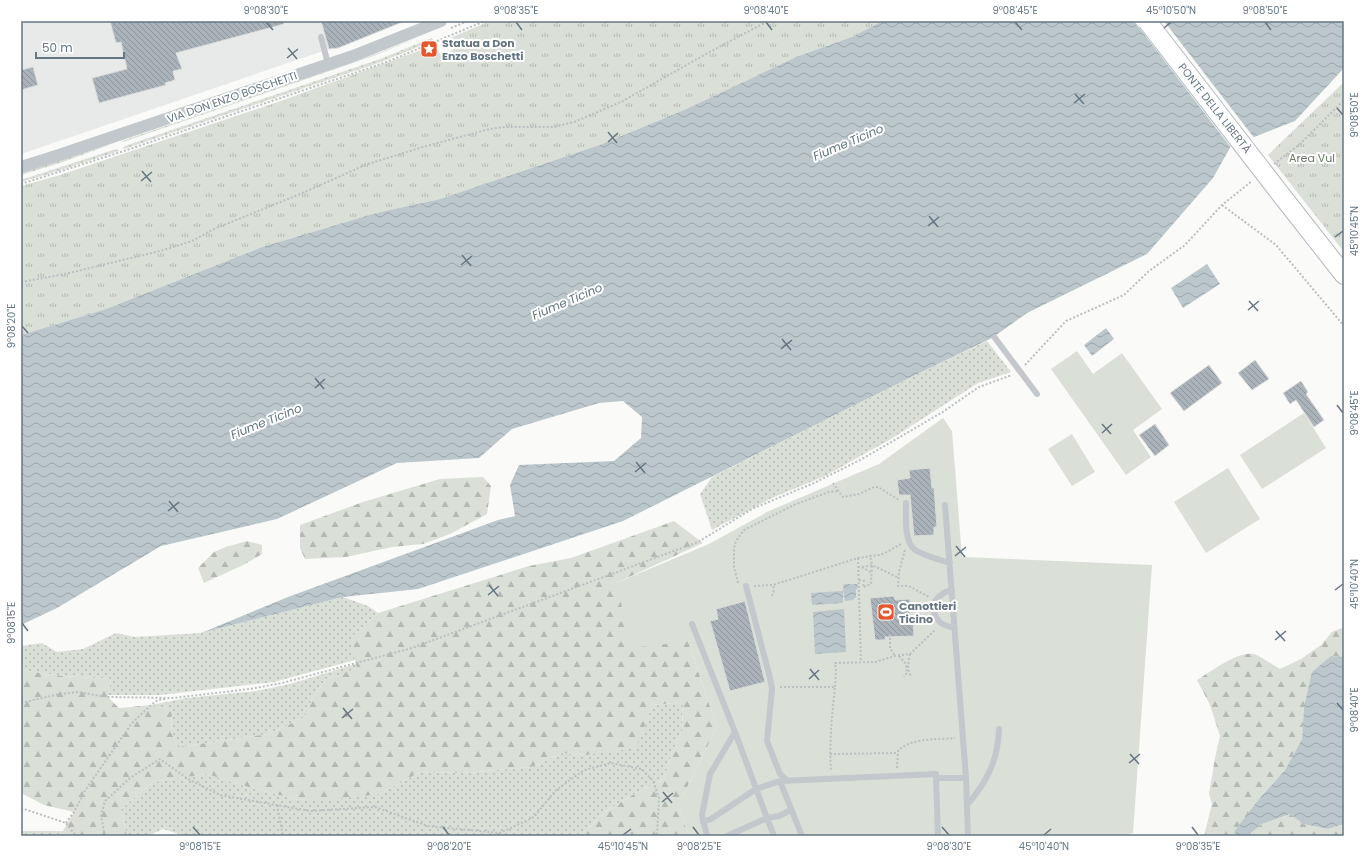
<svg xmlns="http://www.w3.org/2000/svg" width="1365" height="857" font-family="Poppins,sans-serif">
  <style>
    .built { fill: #e8e9e9 }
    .grass { fill: url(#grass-dots) }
    .forest { fill: url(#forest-firs) }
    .park { fill: url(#park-tufts) }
    .pitch { fill: #dadfd7 }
    .water { fill: url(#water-waves) }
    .pier { fill: #fafaf8 }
    .building { fill: url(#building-back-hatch); stroke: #dcdcda }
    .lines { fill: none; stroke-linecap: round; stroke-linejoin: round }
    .secondary-casing { stroke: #b3babf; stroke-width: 20 }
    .path { stroke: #bbbfc2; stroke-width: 2; stroke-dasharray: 2 2; stroke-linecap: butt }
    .service { stroke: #c3c8cc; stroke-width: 6 }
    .minor { stroke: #c3c8cc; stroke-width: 12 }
    .secondary { stroke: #fff; stroke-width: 18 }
    .secondary-bridge-casing { stroke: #b3babf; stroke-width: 20; stroke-linecap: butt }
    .secondary-bridge { stroke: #fff; stroke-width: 18 }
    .ticks { fill: none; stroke: #657683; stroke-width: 1.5 }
    .labels { text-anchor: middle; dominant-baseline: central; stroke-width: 4; stroke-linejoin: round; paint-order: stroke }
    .poi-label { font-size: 11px; font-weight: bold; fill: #657683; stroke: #fff; text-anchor: start }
    .street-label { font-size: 11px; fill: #657683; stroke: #fff }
    .park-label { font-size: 11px; fill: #687a64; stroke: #fff }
    .water-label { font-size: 12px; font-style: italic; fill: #60757c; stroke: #fff }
    .neatline { fill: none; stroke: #657683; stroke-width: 1.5 }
    .ticks-label { font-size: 10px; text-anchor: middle; fill: #657683 }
  </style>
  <defs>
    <pattern id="grass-dots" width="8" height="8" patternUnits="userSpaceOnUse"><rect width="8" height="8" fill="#dadfd7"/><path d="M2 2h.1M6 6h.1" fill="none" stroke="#b4b9b4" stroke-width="1.8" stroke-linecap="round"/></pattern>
    <pattern id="forest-firs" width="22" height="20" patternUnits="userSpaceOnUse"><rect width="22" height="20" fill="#dadfd7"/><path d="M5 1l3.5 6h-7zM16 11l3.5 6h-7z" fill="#b4b9b4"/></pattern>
    <pattern id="park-tufts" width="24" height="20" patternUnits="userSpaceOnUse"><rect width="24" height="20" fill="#dadfd7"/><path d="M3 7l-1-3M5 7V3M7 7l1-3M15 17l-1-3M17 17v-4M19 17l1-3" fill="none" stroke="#b4b9b4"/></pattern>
    <pattern id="water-waves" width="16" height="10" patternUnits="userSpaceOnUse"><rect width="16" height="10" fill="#bbc7cb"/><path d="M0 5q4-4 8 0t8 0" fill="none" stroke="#9ca6aa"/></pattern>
    <pattern id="building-back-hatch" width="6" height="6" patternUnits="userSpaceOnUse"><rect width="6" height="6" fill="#aab3b9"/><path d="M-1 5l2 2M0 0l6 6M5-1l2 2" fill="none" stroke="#8e969c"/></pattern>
  </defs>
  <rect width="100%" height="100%" fill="#fafaf8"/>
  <path class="built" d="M21 21H321L329 49 21 154Z"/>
  <path class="grass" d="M426 34 376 55 123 142 122 141 376 54Z
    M432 38 433 40 432 41 381 62 124 149 123 148 125 146 380 59Z
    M115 143 60 163 21 175V173Z
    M116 149 119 151 58 171 21 182V180Z
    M987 341 1011 372 978 383 891 439 825 476 772 498 712 530 700 494 712 477 901 382Z
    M343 597 368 606 378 613 352 637 355 660 274 682 160 695H108L111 679 62 676 21 670V646L42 643 57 652 83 649 116 633 134 637 201 633Z
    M356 664 358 668 325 680 312 699 305 717 268 734 178 747 171 732 172 711 151 705 187 698 256 691 290 684Z
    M683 702 682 731 671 756 664 779 636 793 608 810 580 836H182L179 834 163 829 148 836H127L121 809 153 782 207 774 248 787 299 800 380 794 420 772 463 773 531 767 562 753 585 755 653 705Z
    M21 831H63L60 836H21Z"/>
  <path class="forest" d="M483 477 491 486 487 514 450 534 423 544 392 547 346 557 305 559 300 548V525L363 502 440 479Z
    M674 521 703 543 616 583 688 641 717 727 678 806 689 836H580L608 810 636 793 664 779 671 756 682 731 683 702 653 705 636 748 585 755 562 753 531 767 463 773 420 772 380 794 335 799 299 800 248 787 207 774 153 782 121 809 127 836H60L74 812 44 805 21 793V670L62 676 111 679 108 697 119 708 151 705 172 711 171 732 178 747 268 734 305 717 312 699 325 680 357 668 353 653 352 637 378 613 529 566 571 558Z
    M247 541 262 545V554L243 565 204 583 198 568 214 552 226 547Z
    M1344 627V657L1331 656 1304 707 1302 739 1285 770 1258 800 1235 832 1239 836H1204L1212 804 1209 794 1215 758 1220 736 1210 705 1197 680C1210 672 1238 651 1253 654 1258 654 1274 666 1280 669L1301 659 1321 645 1332 632Z
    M1290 814 1303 824 1328 829 1344 824V836H1247L1262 824Z"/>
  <path class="park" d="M490 21H882L854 36 796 57 684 110 602 144 440 199 376 213 262 247 106 309 21 335V186L60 175 275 103 435 45 441 56 453 50 450 38Z
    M1344 82V252L1268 155Z"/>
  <path class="pitch" d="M1077 351 1093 374 1122 353 1162 409 1133 430 1151 457 1126 475 1051 369Z
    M1304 413 1326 448 1262 489 1240 455Z
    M943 418 952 431 962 557 1152 565 1133 833 1122 836H689L678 806 717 727 688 641 632 648 616 583 709 544 769 511 879 464Z
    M1072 434 1095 472 1072 486 1048 449Z
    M1228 468 1260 519 1206 553 1174 502Z"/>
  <path class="water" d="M882 21H1344V68L1295 121 1231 146 1213 178 1147 254 1027 313 992 338 901 382 623 521 418 589 343 597 201 633 288 597 498 520 515 516 510 485 519 465 614 461 641 438 642 417 623 401 599 403 512 429 479 458 397 463 277 519 161 546 57 608 21 625V335L106 309 262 247 376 213 440 199 602 144 684 110 796 57 854 36Z
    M1207 264 1220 284 1183 308 1171 288Z
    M1106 328 1114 339 1092 356 1084 345Z
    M844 584H858L857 589 856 590V597L853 600 845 601 843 588Z
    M843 591V603L812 605 811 593Z
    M844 609 846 652 815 654 813 612Z
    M1331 656 1344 657V824L1328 829 1303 824 1290 814 1262 824 1247 836H1239L1234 832 1258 800 1285 770 1302 739 1304 707 1312 672Z"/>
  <path class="pier" d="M1134 21H1164L1255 139 1232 149Z"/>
  <path class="building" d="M110 21H284V24L176 53 182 69 173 71 175 80 165 83 166 85 99 103 92 78 127 69 121 42 116 43Z
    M321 21H405L338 48 329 49Z
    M33 67 38 85 21 90V70Z
    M1255 360 1269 379 1252 390 1238 373Z
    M1209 365 1222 383 1184 411 1170 393Z
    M1301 381 1308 392 1306 394 1324 420 1314 427 1296 400 1290 404 1283 393Z
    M1155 424 1169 445 1155 456 1139 435Z
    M930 468 932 488H934L937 527H934V535L914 536 910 495H899L897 480 910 478 909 470Z
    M894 596 895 600 910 599V622L913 621 914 636 885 637V640H875L870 598Z
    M745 601 765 682 730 691 710 621 718 619 716 609Z"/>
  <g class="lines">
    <g class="secondary-casing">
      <path id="secondary" d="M1282 196 1344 275"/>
    </g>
    <path class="path" d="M451 28 468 21
      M1274 164 1300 144 1344 100
      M21 184 121 152 384 63 485 21
      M1222 205 1276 245 1344 326
      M21 282 65 274 164 250 192 241 214 229 305 192 365 165 426 146 490 129 505 127H555L574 122 621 102 706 54 768 21
      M958 352 988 334
      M1025 365 1066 321 1124 295 1149 271 1185 245 1222 205 1252 181
      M833 483 841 495 843 497 859 494 874 487H878L899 500
      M905 550 899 572 898 586H909L929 597
      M858 558 861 662
      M858 567H862L872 573
      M862 567 872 565 899 578
      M859 580 864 581 863 587 871 584 872 565 870 555
      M738 583 734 567V548L736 541 744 530 796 504 829 492 838 491
      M754 586 773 585 858 558 879 555 885 553 901 544
      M772 596 774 590 773 585
      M908 619H917L928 616
      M890 634V648L895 656
      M910 654C908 661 907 670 911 676
      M899 656 906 664 907 673 904 677
      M780 687H835C832 715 829 743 831 771
      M835 687 836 671 835 663 875 662 895 656 910 654 936 629
      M21 703 55 695 77 692 108 697 173 698 250 689 282 683 412 648 698 542 752 509 814 483 862 459 941 413 979 387 1012 375
      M830 754 898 753
      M897 768 898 751C912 737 937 740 955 738
      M277 805 283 836
      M21 808 66 823 76 836
      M66 823 74 812 86 789 132 723 151 705 158 700 166 699
      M105 836 101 816 105 801 130 778 160 759 188 779 220 795 310 811 375 807 428 826 500 833 534 817 555 791 584 770 611 763 642 769 653 781 659 798 657 836"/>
    <path class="service" d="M321 37 328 64
      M995 338 1037 394
      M906 503C906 515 904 541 914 549 921 555 941 560 950 563
      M945 505 966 778 968 836
      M746 586 770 678 772 689 767 741 780 774 788 781
      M952 590C938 593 927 606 938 620 942 625 949 627 955 628
      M692 624 735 732 767 818 779 816 791 810
      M936 778 938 836
      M967 805C987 782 998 760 999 729
      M703 822 711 819 756 789 780 781
      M707 836 702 815 710 774 735 732
      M727 836 767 818 774 836
      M802 836 780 781 936 774V778H966"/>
    <path class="minor" d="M21 167 56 156 353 56 441 21"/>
    <use href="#secondary" class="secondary"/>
    <g class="secondary-bridge-casing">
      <path id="secondary-bridge" d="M1147 21 1282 196"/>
    </g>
    <use href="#secondary-bridge" class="secondary-bridge"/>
  </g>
  <path class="ticks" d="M266 22 273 30M516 22 522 30M766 22 772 30M1015 22 1022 30M1265 22 1271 30M1164 28 1171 22M288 48 297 59M287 58 298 49M1075 94 1084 104M1074 103 1085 94M1337 108 1343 115M608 132 617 143M608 142 618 133M142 171 151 182M141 181 152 172M929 216 938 227M928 226 939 217M1335 237 1343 231M462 255 471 266M461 265 472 256M1249 301 1258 311M1248 310 1259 301M22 326 28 333M782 339 791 350M781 349 792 340M315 378 324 389M315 388 325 379M1337 405 1343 413M1102 424 1111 434M1102 433 1112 424M636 462 645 473M635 472 646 463M169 501 178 512M168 511 179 502M956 546 965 557M955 556 966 547M489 585 498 596M1335 590 1343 584M488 595 499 586M22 623 28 631M1276 631 1285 641M1275 640 1286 631M810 669 819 680M809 679 819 670M1337 703 1343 710M343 708 352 719M342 718 353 709M1130 754 1139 764M1129 763 1140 754M663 792 672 803M662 802 673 793M193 827 200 835M443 827 449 835M693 827 699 835M942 827 949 835M1192 827 1198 835M623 835 631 829M1044 835 1051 829"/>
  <defs>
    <g id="sight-square" transform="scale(0.9)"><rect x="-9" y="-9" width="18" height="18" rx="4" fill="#e4572e" stroke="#fff"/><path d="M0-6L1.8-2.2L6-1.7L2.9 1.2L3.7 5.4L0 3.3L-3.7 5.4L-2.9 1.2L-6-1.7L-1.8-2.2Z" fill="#fff"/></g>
    <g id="stadium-square" transform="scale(0.9)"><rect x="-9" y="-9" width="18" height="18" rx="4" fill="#e4572e" stroke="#fff"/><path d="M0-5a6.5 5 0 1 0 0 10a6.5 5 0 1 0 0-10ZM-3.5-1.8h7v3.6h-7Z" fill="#fff"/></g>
  </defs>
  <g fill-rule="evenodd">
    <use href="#sight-square" x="429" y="49"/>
    <use href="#stadium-square" x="886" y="612"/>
  </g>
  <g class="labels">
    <g class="poi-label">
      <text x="442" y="43">Statua a Don<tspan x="442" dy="13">Enzo Boschetti</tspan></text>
      <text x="899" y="606">Canottieri<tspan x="899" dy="13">Ticino</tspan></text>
    </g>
    <g class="street-label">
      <text transform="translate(232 97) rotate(-19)">VIA DON ENZO BOSCHETTI</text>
      <text transform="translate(1215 108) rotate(52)">PONTE DELLA LIBERTÀ</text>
    </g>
    <g class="park-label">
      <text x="1312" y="158">Area Vul</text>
    </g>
    <g class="water-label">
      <text transform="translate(848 142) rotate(-23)">Fiume Ticino</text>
      <text transform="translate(567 301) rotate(-23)">Fiume Ticino</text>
      <text transform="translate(266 421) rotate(-22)">Fiume Ticino</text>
    </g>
  </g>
  <rect width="1365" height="857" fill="none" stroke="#ffffff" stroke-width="44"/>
  <path d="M36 52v6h88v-6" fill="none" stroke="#657683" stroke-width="2"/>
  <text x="42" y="52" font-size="12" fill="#657683" stroke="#ffffff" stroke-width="3" paint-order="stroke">50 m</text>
  <rect x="22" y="22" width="1321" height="813" class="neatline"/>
  <g class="ticks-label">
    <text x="266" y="14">9°08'30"E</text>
    <text x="516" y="14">9°08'35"E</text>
    <text x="766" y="14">9°08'40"E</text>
    <text x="1015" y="14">9°08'45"E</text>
    <text x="1171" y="14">45°10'50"N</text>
    <text x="1265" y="14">9°08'50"E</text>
    <text transform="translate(1354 115) rotate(-90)" y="4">9°08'50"E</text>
    <text transform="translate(1354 231) rotate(-90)" y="4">45°10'45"N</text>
    <text transform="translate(11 326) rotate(-90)" y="4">9°08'20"E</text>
    <text transform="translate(1354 413) rotate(-90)" y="4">9°08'45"E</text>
    <text transform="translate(1354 584) rotate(-90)" y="4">45°10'40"N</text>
    <text transform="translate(11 623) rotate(-90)" y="4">9°08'15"E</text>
    <text transform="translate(1354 710) rotate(-90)" y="4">9°08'40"E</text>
    <text x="200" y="850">9°08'15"E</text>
    <text x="449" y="850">9°08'20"E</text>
    <text x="623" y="850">45°10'45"N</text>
    <text x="699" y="850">9°08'25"E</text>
    <text x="949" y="850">9°08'30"E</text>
    <text x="1044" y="850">45°10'40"N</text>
    <text x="1198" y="850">9°08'35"E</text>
  </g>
</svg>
